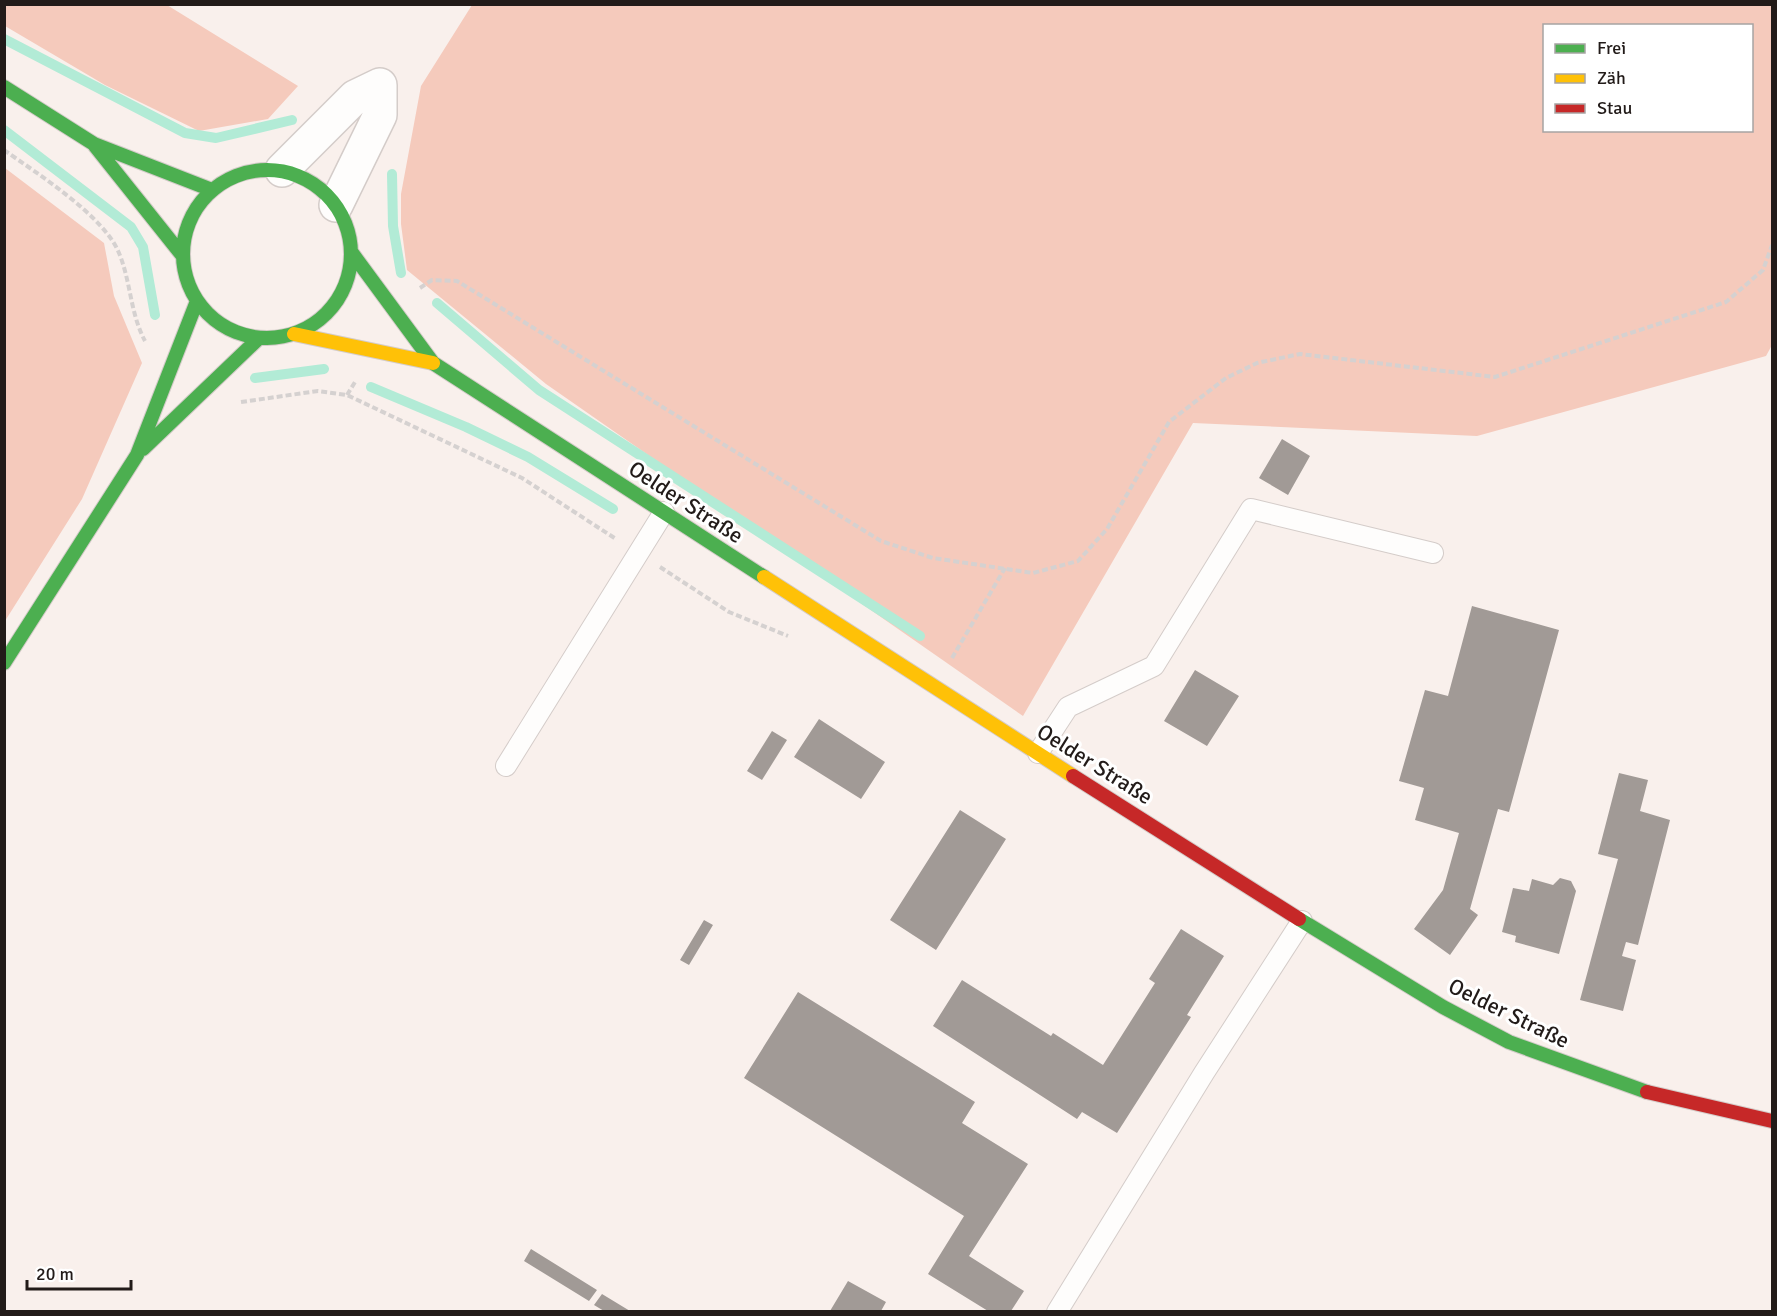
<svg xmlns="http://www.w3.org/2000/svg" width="1777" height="1316" font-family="Signika,sans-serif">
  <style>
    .green { fill: #f5cabc; fill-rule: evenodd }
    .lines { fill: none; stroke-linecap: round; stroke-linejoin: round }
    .stream { stroke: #b2ebd6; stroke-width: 10 }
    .building { fill: #a19a96 }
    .lane-casing { stroke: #d4ccc9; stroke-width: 22 }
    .street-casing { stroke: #d4ccc9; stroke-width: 36 }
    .fast-casing { stroke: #d4ccc9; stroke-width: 16 }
    .slow-casing { stroke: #d4ccc9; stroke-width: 16 }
    .jam-casing { stroke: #d4ccc9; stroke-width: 16 }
    .path { stroke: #d5d1d0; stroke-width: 4; stroke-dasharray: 6 3; stroke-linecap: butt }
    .lane { stroke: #fefdfc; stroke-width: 20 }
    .street { stroke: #fefdfc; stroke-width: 33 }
    .fast { stroke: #4caf50; stroke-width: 14 }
    .slow { stroke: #ffc107; stroke-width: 14 }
    .jam { stroke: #c62828; stroke-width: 14 }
    .labels { text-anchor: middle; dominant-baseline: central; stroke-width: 6; stroke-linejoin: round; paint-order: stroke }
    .street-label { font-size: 22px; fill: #221b19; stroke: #fff }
  </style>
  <rect width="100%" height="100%" fill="#f9f0ec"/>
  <path class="green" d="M5 4 167 5 298 86 268 119 199 131 105 85 5 26Z
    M472 5H1772V345L1766 356 1477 436 1193 423 1023 716 546 384 407 270 401 224V194L421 86ZM1544 26H1752V130H1544Z
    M5 168 104 243 114 296 142 363 82 499 5 621Z"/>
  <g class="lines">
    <path class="stream" d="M4 39 185 133 216 138 292 120
      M4 130 131 227 143 247 155 315
      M392 174 393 226 401 273
      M437 303 539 390 920 636
      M255 378 324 369
      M371 387 466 427 528 457 613 509"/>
  </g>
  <path class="building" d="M1282 439 1310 456 1288 495 1259 478Z
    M1472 606 1559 630 1509 812 1498 809 1470 909 1478 915 1450 955 1414 929 1443 890 1459 833 1415 820 1424 788 1399 781 1425 690 1448 696Z
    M1195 670 1239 696 1207 746 1164 721Z
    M819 719 885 762 861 799 794 757Z
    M772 731 787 740 762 780 747 771Z
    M1619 773 1648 780 1640 811 1670 820 1638 945 1626 942 1622 956 1636 960 1623 1011 1580 1000 1618 859 1598 854Z
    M960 810 1006 839 936 950 890 920Z
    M1560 878 1571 881 1576 891 1559 954 1515 942 1516 936 1502 932 1513 888 1529 891 1532 879 1553 885Z
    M704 920 713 925 689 965 680 960Z
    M1181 929 1224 956 1187 1015 1191 1017 1117 1133 1082 1112 1077 1119 933 1026 962 980 1051 1036 1053 1033 1103 1065 1155 983 1149 979Z
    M798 992 975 1102 962 1123 1028 1164 969 1256 1024 1291 1011 1311H988L928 1274 964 1216 744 1078Z
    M531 1249 597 1290 589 1301 524 1261Z
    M848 1281 886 1302 881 1311H830Z
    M602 1294 630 1311H604L594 1305Z"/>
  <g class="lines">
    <g class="lane-casing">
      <path id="lane" d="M1038 753 1068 707 1154 666 1251 509 1433 553
        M506 766 664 512
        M1057 1312 1204 1073 1302 921"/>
    </g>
    <g class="street-casing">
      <path id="street" d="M282 170 355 97 380 85V115L336 205"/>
    </g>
    <g class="fast-casing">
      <path id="fast" d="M4 87 94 144 212 190
        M95 146 182 255
        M183 254a84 84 0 1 1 168 0a84 84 0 1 1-168 0Z
        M352 253 433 363 764 577
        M143 449 258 339
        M4 663 137 455 197 301
        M1299 919 1443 1007 1509 1042 1647 1092"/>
    </g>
    <g class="slow-casing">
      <path id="slow" d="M294 334 433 363
        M764 577 1073 776"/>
    </g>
    <g class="jam-casing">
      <path id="jam" d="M1073 776 1299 919
        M1647 1092 1772 1121"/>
    </g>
    <path class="path" d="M4 150C38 174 104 216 119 253 131 282 130 313 145 341
      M420 288 432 280 457 281 881 541 933 558 1033 573 1078 561 1107 529 1169 422 1226 378 1257 363 1300 354 1495 377 1726 302 1763 270 1772 245
      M347 395 355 382
      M241 402 318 391 347 395 522 478 616 539
      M660 567 729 612 788 636
      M952 658 1005 568"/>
    <use href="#lane" class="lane"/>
    <use href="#street" class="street"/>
    <use href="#fast" class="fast"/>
    <use href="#slow" class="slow"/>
    <use href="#jam" class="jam"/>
  </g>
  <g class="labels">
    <g class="street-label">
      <text transform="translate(686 502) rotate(33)">Oelder Straße</text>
      <text transform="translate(1095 764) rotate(32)">Oelder Straße</text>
      <text transform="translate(1509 1013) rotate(26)">Oelder Straße</text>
    </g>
  </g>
  <rect width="1777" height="1316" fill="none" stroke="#221b19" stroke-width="12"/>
  <rect x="1543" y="24" width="210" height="108" fill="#ffffff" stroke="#a7a4a3" stroke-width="1.5"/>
  <rect x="1555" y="44" width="30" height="9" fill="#4caf50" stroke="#a7a4a3" stroke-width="1.5"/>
  <text x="1597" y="54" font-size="18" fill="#221b19">Frei</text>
  <rect x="1555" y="74" width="30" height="9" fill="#ffc107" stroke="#a7a4a3" stroke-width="1.5"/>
  <text x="1597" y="84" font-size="18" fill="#221b19">Zäh</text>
  <rect x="1555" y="104" width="30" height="9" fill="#c62828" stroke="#a7a4a3" stroke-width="1.5"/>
  <text x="1597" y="114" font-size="18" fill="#221b19">Stau</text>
  <path d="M27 1280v9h104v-9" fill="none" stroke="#221b19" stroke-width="3"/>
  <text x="36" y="1280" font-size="18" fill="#221b19" stroke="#ffffff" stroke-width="4.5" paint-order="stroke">20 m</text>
</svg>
